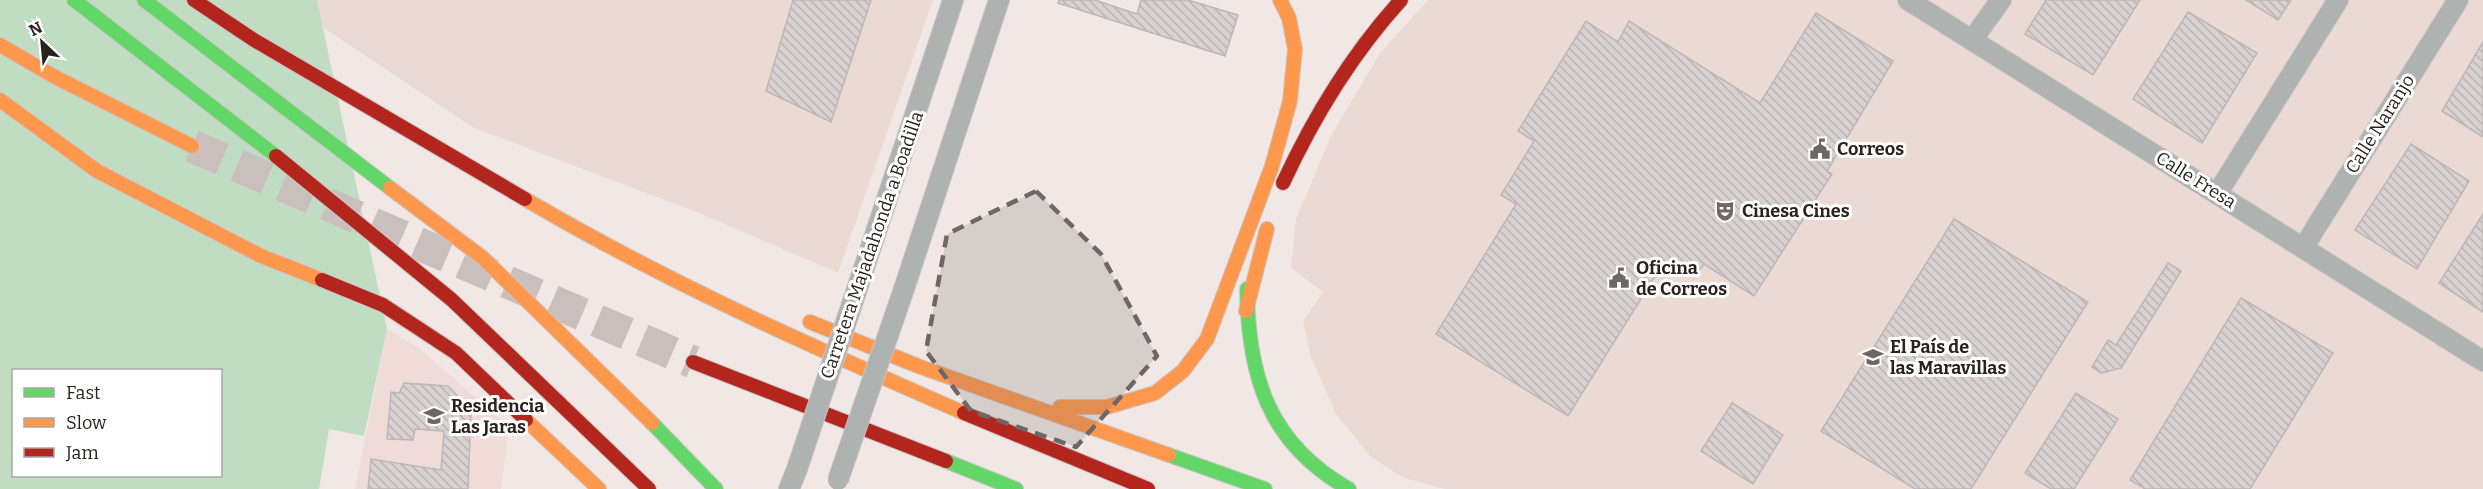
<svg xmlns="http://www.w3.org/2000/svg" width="2483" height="489" font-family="Bitter,serif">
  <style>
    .built { fill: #ebdad4 }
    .education { fill: #efdcd9 }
    .green { fill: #c0ddc4; fill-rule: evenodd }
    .building { fill: url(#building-back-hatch); stroke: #bdb6b7; stroke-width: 1.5 }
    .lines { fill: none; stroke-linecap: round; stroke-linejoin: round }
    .highway-tunnel { stroke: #c9c0be; stroke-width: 33; stroke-dasharray: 33 16; stroke-linecap: butt }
    .street-casing { stroke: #ccc5c2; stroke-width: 22 }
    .fast-casing { stroke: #ccc5c2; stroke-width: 16 }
    .slow-casing { stroke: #ccc5c2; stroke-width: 16 }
    .jam-casing { stroke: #ccc5c2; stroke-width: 16 }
    .street { stroke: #aeb2b0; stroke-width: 20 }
    .fast { stroke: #63d668; stroke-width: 14 }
    .slow { stroke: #ff974d; stroke-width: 14 }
    .jam { stroke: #b3261e; stroke-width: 14 }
    .street-bridge-casing { stroke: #ccc5c2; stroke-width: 22; stroke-linecap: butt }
    .street-bridge { stroke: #aeb2b0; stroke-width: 20 }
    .marked { fill: #6e6765; fill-opacity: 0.2; stroke: #6e6765; stroke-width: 4.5; stroke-dasharray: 12 8; stroke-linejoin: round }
    .labels { text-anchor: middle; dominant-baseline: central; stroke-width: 6; stroke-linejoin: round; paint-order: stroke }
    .street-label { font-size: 18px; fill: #282220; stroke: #fff }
    .poi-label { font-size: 18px; font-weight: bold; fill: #282220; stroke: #fff; text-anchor: start }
  </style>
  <defs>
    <pattern id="building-back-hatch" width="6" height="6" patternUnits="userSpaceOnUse" patternTransform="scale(1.5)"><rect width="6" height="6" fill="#d8d1d1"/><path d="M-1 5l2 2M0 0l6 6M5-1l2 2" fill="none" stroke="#b9b3b3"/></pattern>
  </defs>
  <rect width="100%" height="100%" fill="#f1e8e5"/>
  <path class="built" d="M317 0H933L838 273 699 213 474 128 322 27Z
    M1428 0H2483V489H1445L1404 478 1371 457 1336 414 1311 357 1303 321 1323 292 1291 268 1296 219 1331 136 1380 53Z"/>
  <path class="education" d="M387 329 419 348 509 427 501 489H355Z"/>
  <path class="green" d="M0 0H317L387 329 364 436 329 429 319 489H0ZM14 370H220V476H14Z"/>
  <path class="building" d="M793 0H871L831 122 766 91Z
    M1059 0H1095L1137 14 1141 0H1188L1238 15 1225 56 1058 3Z
    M2046 0H2140L2093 75 2025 34Z
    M2246 0H2291L2278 20Z
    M2188 12 2257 53 2202 143 2133 99Z
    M1816 13 1893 61 1827 171 1832 174 1754 296 1704 264 1695 276 1673 263 1669 269 1662 265 1568 416 1436 334 1516 204 1501 195 1534 141 1518 131 1586 21 1618 42 1629 21 1760 103Z
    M2483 42V137L2442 111Z
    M2411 144 2469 181 2417 269 2355 230Z
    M2483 214V312L2439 283Z
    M1954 219 2088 302 1971 489H1915L1821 431Z
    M2168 263 2181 271 2121 368 2101 373 2092 367 2108 340 2116 345Z
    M2241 298 2333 353 2250 489H2145L2130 480Z
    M404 383 448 386 471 410 468 489H368L371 459 441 470 444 431 415 429 413 440 387 439 391 392 399 393Z
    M2076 393 2118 419 2074 489H2051L2025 473Z
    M1732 403 1783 435 1753 484 1701 451Z"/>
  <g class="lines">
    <path class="highway-tunnel" d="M192 146 693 362"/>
    <g class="street-casing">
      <path id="street" d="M1908 0 2483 361
        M1972 40 2001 0
        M2217 194 2338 0
        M2303 248 2458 0
        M861 277 953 0
        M904 289 999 0
        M789 489 797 469"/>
    </g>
    <g class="fast-casing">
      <path id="fast" d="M74 0 276 156
        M144 0 390 188
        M1247 289C1248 377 1269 444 1349 489
        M652 423 716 489
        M1169 455 1265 489
        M946 461 1016 489"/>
    </g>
    <g class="slow-casing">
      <path id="slow" d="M0 45 55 77 192 146
        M0 100 97 171 261 256 322 280
        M390 188 483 258 652 423
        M525 199C666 282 815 348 964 413
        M1246 311 1267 229
        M810 322 918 366 1169 455
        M1060 407H1107L1155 393 1183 371 1207 339 1272 166 1290 101 1295 49 1289 18 1280 0
        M526 420 599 489"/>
    </g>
    <g class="jam-casing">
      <path id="jam" d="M194 0 254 40 525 199
        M276 156 452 300 649 489
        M1283 183C1314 116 1351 55 1401 0
        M322 280 383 305 456 353 526 420
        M693 362 946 461
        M964 413 1148 489"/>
    </g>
    <use href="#street" class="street"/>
    <use href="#fast" class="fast"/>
    <use href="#slow" class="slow"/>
    <use href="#jam" class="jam"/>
    <g class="street-bridge-casing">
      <path id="street-bridge" d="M797 469 861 277
        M838 480 904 289"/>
    </g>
    <use href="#street-bridge" class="street-bridge"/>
  </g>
  <path class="marked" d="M1036 191 1101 254 1157 356 1076 447 971 411 926 351 947 234Z"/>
  <defs>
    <g id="civic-bare" transform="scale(1.62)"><path d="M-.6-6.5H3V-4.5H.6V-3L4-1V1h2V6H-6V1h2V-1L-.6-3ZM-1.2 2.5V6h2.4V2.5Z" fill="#6e6765" stroke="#fff" stroke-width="2.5" paint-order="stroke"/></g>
    <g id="theatre-bare" transform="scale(1.62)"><path d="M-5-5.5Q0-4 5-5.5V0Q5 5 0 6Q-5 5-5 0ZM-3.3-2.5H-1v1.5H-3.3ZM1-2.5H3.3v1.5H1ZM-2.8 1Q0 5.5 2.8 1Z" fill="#6e6765" stroke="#fff" stroke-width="2.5" paint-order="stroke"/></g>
    <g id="school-bare" transform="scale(1.62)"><path d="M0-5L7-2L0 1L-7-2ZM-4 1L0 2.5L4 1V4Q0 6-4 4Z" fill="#6e6765" stroke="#fff" stroke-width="2.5" paint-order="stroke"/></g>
  </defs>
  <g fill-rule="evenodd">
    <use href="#civic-bare" x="1820" y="149"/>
    <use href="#theatre-bare" x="1725" y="211"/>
    <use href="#civic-bare" x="1619" y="278"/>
    <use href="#school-bare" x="1873" y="357"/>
    <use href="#school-bare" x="434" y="416"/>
  </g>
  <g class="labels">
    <g class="street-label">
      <text transform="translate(2380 124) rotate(-58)">Calle Naranjo</text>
      <text transform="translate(2196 180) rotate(32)">Calle Fresa</text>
      <text transform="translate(872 245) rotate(-71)">Carretera Majadahonda a Boadilla</text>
    </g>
    <g class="poi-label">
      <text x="1837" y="149">Correos</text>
      <text x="1742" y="211">Cinesa Cines</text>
      <text x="1636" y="268">Oficina<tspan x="1636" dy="21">de Correos</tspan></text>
      <text x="1890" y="347">El País de<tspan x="1890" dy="21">las Maravillas</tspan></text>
      <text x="451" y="406">Residencia<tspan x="451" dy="21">Las Jaras</tspan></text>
    </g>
  </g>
  <rect x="12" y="369" width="210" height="108" fill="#ffffff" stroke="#a9a7a6" stroke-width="1.5"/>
  <rect x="24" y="388" width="30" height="9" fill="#63d668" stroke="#a9a7a6" stroke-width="1.5"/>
  <text x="66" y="399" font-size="18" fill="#282220">Fast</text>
  <rect x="24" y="418" width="30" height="9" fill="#ff974d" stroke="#a9a7a6" stroke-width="1.5"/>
  <text x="66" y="429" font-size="18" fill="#282220">Slow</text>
  <rect x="24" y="448" width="30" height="9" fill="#b3261e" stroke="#a9a7a6" stroke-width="1.5"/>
  <text x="66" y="459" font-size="18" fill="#282220">Jam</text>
  <g transform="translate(42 42) rotate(334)" stroke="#ffffff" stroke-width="4.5" paint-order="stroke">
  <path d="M0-4.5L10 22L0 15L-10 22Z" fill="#282220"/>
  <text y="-9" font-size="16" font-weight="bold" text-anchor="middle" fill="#282220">N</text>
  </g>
</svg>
